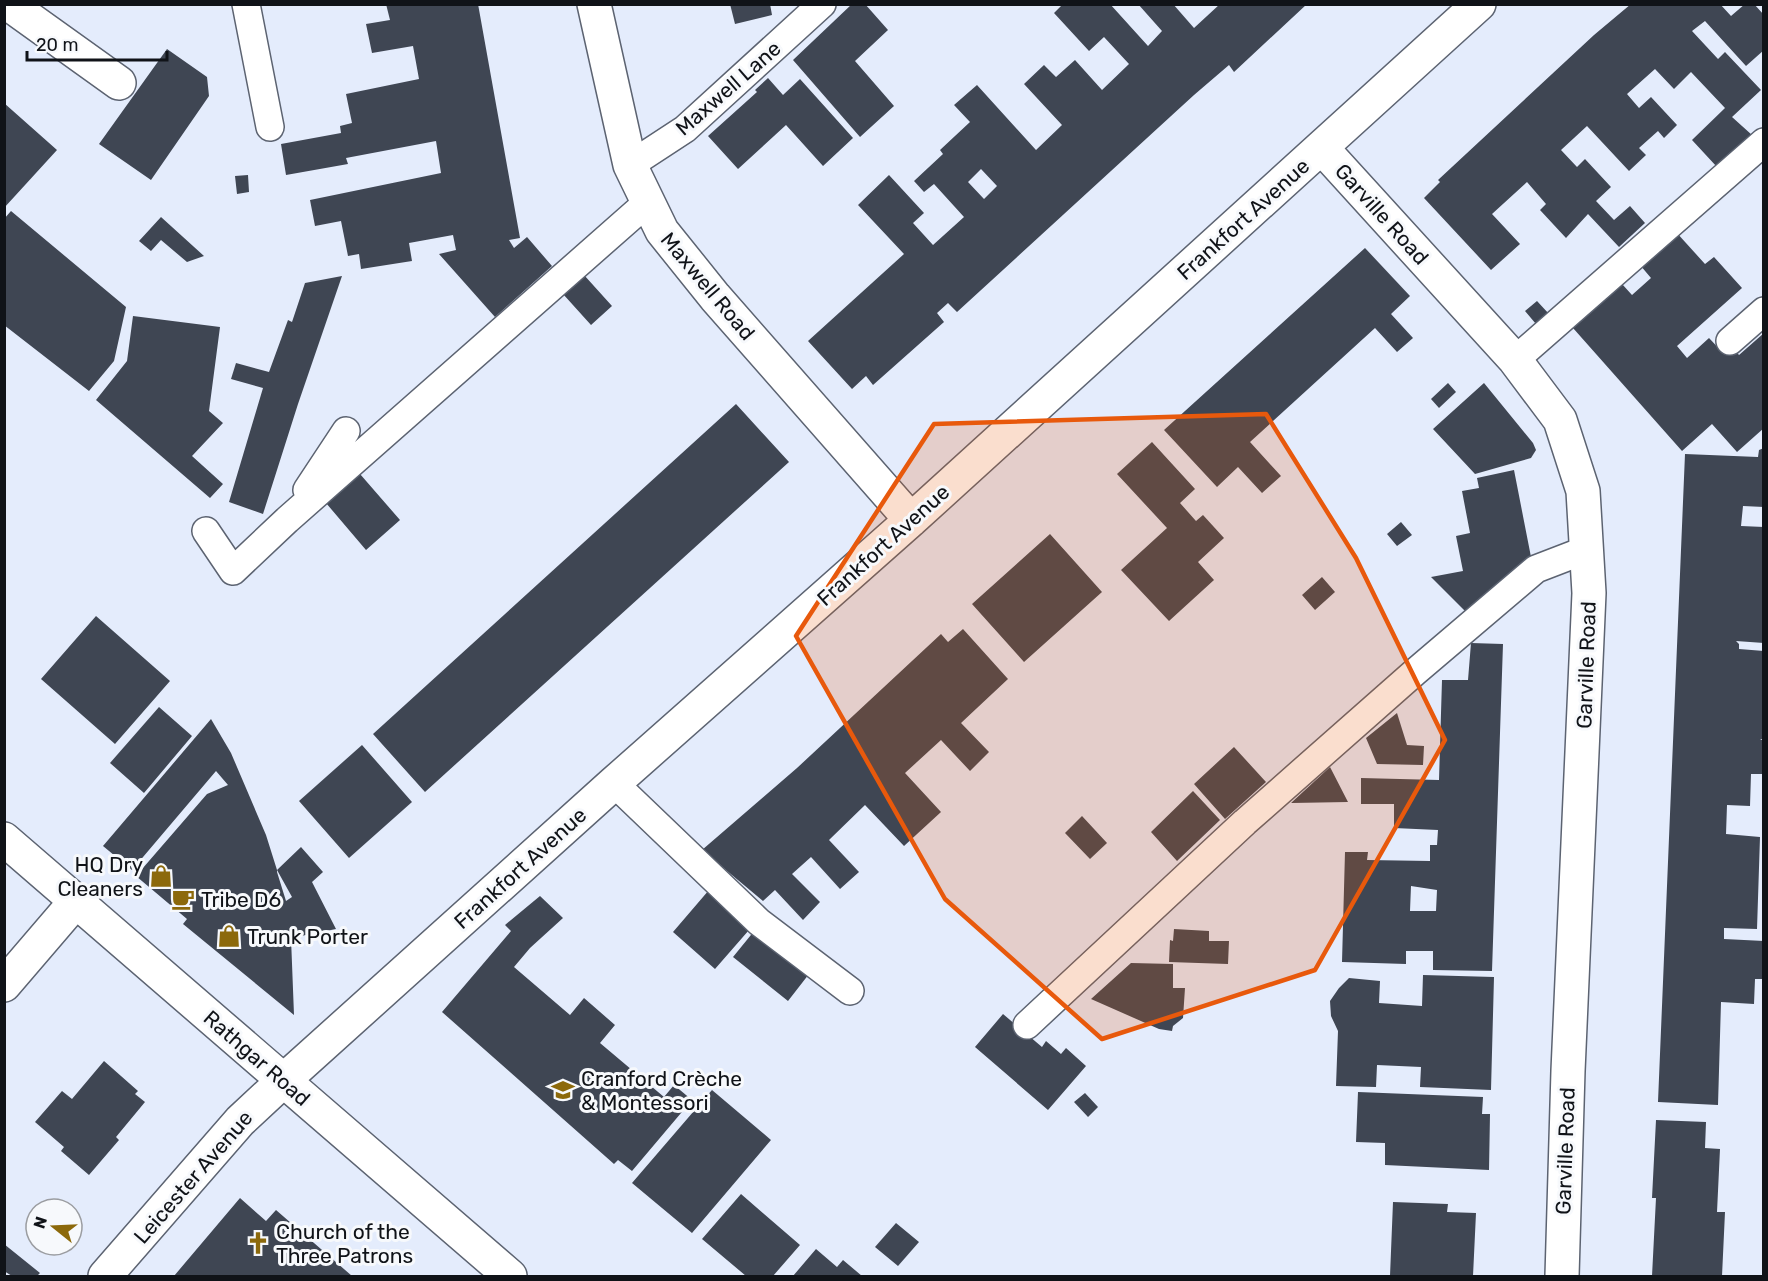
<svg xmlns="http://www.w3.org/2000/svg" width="1768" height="1281" font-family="Rubik,sans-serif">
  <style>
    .building { fill: #3f4653; fill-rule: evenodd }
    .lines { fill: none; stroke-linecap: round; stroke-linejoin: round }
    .lane-casing { stroke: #5c6371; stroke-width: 30 }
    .street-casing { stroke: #5c6371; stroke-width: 36 }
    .secondary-casing { stroke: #5c6371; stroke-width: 36 }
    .lane { stroke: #fff; stroke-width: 27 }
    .street { stroke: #fff; stroke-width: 33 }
    .secondary { stroke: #fff; stroke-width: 33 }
    .marked { fill: #e8590c; fill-opacity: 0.2; stroke: #e8590c; stroke-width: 4.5; stroke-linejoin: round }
    .labels { text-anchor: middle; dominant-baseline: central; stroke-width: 6; stroke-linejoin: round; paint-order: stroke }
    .street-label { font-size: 21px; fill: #101318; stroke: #f7f9fc }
    .poi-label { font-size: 21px; fill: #101318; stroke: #f7f9fc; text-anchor: start }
  </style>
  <rect width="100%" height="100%" fill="#e4ecfc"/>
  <path class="building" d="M386 4H478L520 238 509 240 514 248 527 237 552 266 495 317 439 254 456 250 453 235 409 243 412 261 361 269 359 254 348 256 341 221 315 226 310 200 441 173 436 141 346 158 348 164 286 175 281 144 341 133 340 126 352 123 346 94 419 79 413 46 372 53 366 24 390 20Z
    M730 4H770L772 15 735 24Z
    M852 4H865L888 30 855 61 894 106 860 137 793 60Z
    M1063 4H1110L1148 46 1162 31 1138 4H1173L1194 28 1220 4H1307L1234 72 1229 65 1194 95 957 312 948 303 937 313 944 322 873 385 866 376 852 389 808 341 904 254 858 205 889 175 924 213 913 223 933 245 964 217 934 184 924 192 914 181 943 154 940 150 970 122 954 105 977 85 1036 150 1062 125 1024 84 1044 65 1056 77 1075 60 1102 90 1129 64 1104 37 1089 51 1054 13ZM981 169 997 186 984 199 968 182Z
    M1631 4H1720L1731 16 1745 4H1754L1764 15V50L1746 66 1705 21 1692 31 1718 59 1725 52 1761 90 1732 117 1752 135 1717 167 1692 140 1725 108 1691 72 1674 89 1655 69 1627 94 1639 108 1651 97 1677 125 1664 138 1658 131 1639 148 1646 155 1629 171 1587 126 1561 150 1577 167 1585 159 1611 187 1596 201 1614 220 1630 206 1645 223 1619 247 1588 214 1566 238 1540 210 1546 204 1527 182 1492 214 1520 244 1491 270 1424 198 1440 182 1438 180 1594 35Z
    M167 49 207 77 209 96 151 180 99 144Z
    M768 78 783 95 800 79 853 138 823 166 786 125 738 169 708 136 757 92 755 90Z
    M4 103 57 150 4 208Z
    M248 175 249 192 237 194 235 176Z
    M11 211 126 307 114 361 89 391 4 325V219Z
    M161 217 204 256 187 262 161 240 151 251 139 241Z
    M1676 232 1705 264 1714 257 1742 288 1677 346 1687 358 1709 338 1724 354 1732 347 1739 355 1764 333V428L1737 452 1712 424 1682 451 1573 328 1622 284 1632 295 1651 278 1640 265Z
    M1365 248 1410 296 1391 314 1413 338 1397 352 1375 328 1250 442 1281 476 1262 493 1238 467 1217 487 1164 430Z
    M584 275 612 306 591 325 563 294Z
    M342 276 298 404 263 514 229 502 263 388 231 379 236 363 269 372 288 320 292 322 305 283Z
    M1537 301 1549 314 1536 324 1525 311Z
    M133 316 220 327 209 411 223 423 192 456 223 484 210 498 96 400 127 361Z
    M1448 383 1456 392 1439 408 1431 399Z
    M1484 383 1533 443 1536 450 1531 458 1475 474 1433 429Z
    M736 404 789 462 425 792 373 734Z
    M1152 442 1195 489 1180 503 1196 521 1203 515 1224 538 1198 562 1214 580 1169 621 1121 570 1167 528 1117 474Z
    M1764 448V507L1743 506 1741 526 1764 527V643L1736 641 1739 644V649L1764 651V739H1760L1764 741V774H1751L1750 806 1727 805 1726 834 1760 837 1757 929 1724 928V939L1764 941V979H1755L1754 1004 1721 1002 1718 1105 1658 1102 1685 454 1758 457 1759 450Z
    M1514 470 1531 557 1465 611 1431 577 1463 571 1456 536 1470 533 1462 491 1479 488 1477 478Z
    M360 474 400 520 366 550 326 503Z
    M1401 522 1412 535 1397 546 1387 534Z
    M1050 534 1102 592 1024 662 972 604Z
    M1322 577 1335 592 1315 610 1302 595Z
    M96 616 170 681 115 744 41 679Z
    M963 629 1008 679 961 723 989 752 970 771 941 740 905 773 941 812 904 846 865 805 829 840 859 872 840 889 811 857 792 874 820 902 803 920 775 890 763 901 702 850 797 768 941 634 948 642Z
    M1471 643 1503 644 1492 971 1433 970V951H1406V964L1342 962 1345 852H1368L1367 860 1430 861V845H1437L1438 830 1394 828V804H1361V778L1439 780 1442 680H1468ZM1411 886 1437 890 1436 911H1410Z
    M159 707 192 736 144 793 110 763Z
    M1397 713 1407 745 1424 746 1423 765 1377 764 1366 738Z
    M211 719 231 753 266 835 277 870 301 847 323 872 312 882 336 929 291 938 294 1015 183 924 187 919 136 876 207 794 228 785 216 771 132 870 103 846ZM277 870 292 897 286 901 277 872Z
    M362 745 412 802 349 858 299 801Z
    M1234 747 1266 782 1225 819 1194 784Z
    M1330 767 1348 802 1291 803Z
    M1193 791 1220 820 1177 861 1151 832Z
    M1082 816 1107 843 1090 859 1065 833Z
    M709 890 749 930 715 969 673 932Z
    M540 896 563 918 530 948 514 967 570 1015 584 998 615 1025 600 1043 664 1097 674 1085 692 1100 632 1171 618 1160 614 1164 442 1012 511 931 505 925Z
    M1174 929 1209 931V941H1229L1228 964 1169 962 1170 940 1173 941Z
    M755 930 809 974 788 1001 733 957Z
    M1131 963 1173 964V988H1185L1183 1018 1173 1026 1172 1031 1159 1029 1091 999Z
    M1423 975 1494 977 1491 1090 1420 1087 1421 1067 1377 1065 1376 1087 1336 1086 1338 1031 1331 1016 1330 1001 1339 988 1349 978 1380 981 1379 1003 1422 1006Z
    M1003 1014 1042 1047 1046 1041 1061 1054 1066 1048 1086 1066 1048 1110 975 1047Z
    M104 1061 138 1091 135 1094 145 1102 116 1137 119 1140 89 1175 61 1151 64 1147 35 1122 62 1091 72 1099Z
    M712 1090 771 1140 692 1233 632 1183Z
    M1358 1092 1483 1097 1482 1114H1490L1489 1170 1385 1165V1143L1356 1142Z
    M1085 1093 1098 1107 1088 1117 1074 1102Z
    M1656 1120 1706 1122 1705 1148 1720 1149 1717 1212H1725L1722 1276H1652L1656 1198H1652Z
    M741 1194 800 1245 773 1276H746L702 1239Z
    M240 1198 266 1221 276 1210 352 1276H174Z
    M1393 1202 1448 1204 1447 1212 1476 1213 1473 1276H1390Z
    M896 1223 919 1242 898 1266 875 1247Z
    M4 1244 40 1273 37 1276H12L4 1271Z
    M816 1249 837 1267 843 1260 862 1276H793Z"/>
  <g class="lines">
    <g class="lane-casing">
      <path id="lane" d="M246 4 270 127
        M630 165 685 129 822 4
        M1730 341 1764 311
        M1515 360 1764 142
        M307 490 346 431
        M206 531 233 571 287 520 648 202
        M614 783 759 922 850 991
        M1027 1025 1245 822 1415 672 1536 569 1588 549"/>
    </g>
    <g class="street-casing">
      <path id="street" d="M14 4 13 7 119 83
        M594 4 630 165 662 231 715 297 911 520
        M1322 148 1515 360 1560 420 1583 491 1589 593 1568 1071 1562 1276
        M4 985 76 901
        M283 1081 614 783 911 520 1479 4"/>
    </g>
    <g class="secondary-casing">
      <path id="secondary" d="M4 839 510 1276
        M105 1276 240 1121 283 1081"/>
    </g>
    <use href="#lane" class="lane"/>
    <use href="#street" class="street"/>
    <use href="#secondary" class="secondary"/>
  </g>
  <path class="marked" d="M1266 414 1356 558 1445 740 1315 970 1102 1039 945 899 796 636 934 424Z"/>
  <defs>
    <g id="shop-bare" transform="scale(1.8)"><path d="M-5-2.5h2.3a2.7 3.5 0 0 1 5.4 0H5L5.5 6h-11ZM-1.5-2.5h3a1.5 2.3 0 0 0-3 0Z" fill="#8c690b" stroke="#f7f9fc" stroke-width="2.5" paint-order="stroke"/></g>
    <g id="cafe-bare" transform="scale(1.8)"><path d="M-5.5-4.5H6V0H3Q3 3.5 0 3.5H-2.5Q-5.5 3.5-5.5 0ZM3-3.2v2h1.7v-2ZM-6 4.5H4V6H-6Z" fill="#8c690b" stroke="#f7f9fc" stroke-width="2.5" paint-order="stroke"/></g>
    <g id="school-bare" transform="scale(1.8)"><path d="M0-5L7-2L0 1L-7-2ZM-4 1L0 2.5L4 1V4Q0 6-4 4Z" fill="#8c690b" stroke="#f7f9fc" stroke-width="2.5" paint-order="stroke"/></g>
    <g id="church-bare" transform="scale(1.8)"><path d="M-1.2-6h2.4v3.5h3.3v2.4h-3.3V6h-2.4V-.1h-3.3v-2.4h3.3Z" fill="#8c690b" stroke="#f7f9fc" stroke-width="2.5" paint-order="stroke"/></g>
  </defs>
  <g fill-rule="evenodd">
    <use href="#shop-bare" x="161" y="876"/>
    <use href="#cafe-bare" x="183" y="899"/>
    <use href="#shop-bare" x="229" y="936"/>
    <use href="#school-bare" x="563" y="1090"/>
    <use href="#church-bare" x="258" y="1243"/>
  </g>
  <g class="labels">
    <g class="street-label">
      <text transform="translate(728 88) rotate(-41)">Maxwell Lane</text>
      <text transform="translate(1382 214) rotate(48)">Garville Road</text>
      <text transform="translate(1243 219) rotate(-42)">Frankfort Avenue</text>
      <text transform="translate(708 286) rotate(50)">Maxwell Road</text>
      <text transform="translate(883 545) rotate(-42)">Frankfort Avenue</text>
      <text transform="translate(1586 665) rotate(-88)">Garville Road</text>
      <text transform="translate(520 868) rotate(-42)">Frankfort Avenue</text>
      <text transform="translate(257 1058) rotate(41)">Rathgar Road</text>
      <text transform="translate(1565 1151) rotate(-88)">Garville Road</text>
      <text transform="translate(193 1177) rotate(-49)">Leicester Avenue</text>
    </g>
    <g class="poi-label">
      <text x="143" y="864" text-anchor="end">HQ Dry<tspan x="143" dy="24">Cleaners</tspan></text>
      <text x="201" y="899">Tribe D6</text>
      <text x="247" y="936">Trunk Porter</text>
      <text x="581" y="1078">Cranford Crèche<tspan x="581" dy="24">&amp; Montessori</tspan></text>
      <text x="276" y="1231">Church of the<tspan x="276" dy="24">Three Patrons</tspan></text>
    </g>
  </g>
  <rect width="1768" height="1281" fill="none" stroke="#101318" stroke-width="12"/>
  <g transform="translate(54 1227) rotate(288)"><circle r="28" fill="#f7f9fc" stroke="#9b9da1" stroke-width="1.5"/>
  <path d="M0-4.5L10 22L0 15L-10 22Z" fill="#8c690b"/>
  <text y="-9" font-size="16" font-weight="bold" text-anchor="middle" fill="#101318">N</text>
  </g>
  <path d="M27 51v9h140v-9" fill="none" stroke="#101318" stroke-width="3"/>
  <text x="36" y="51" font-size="18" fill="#101318" stroke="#f7f9fc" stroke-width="4.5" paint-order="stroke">20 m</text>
</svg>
